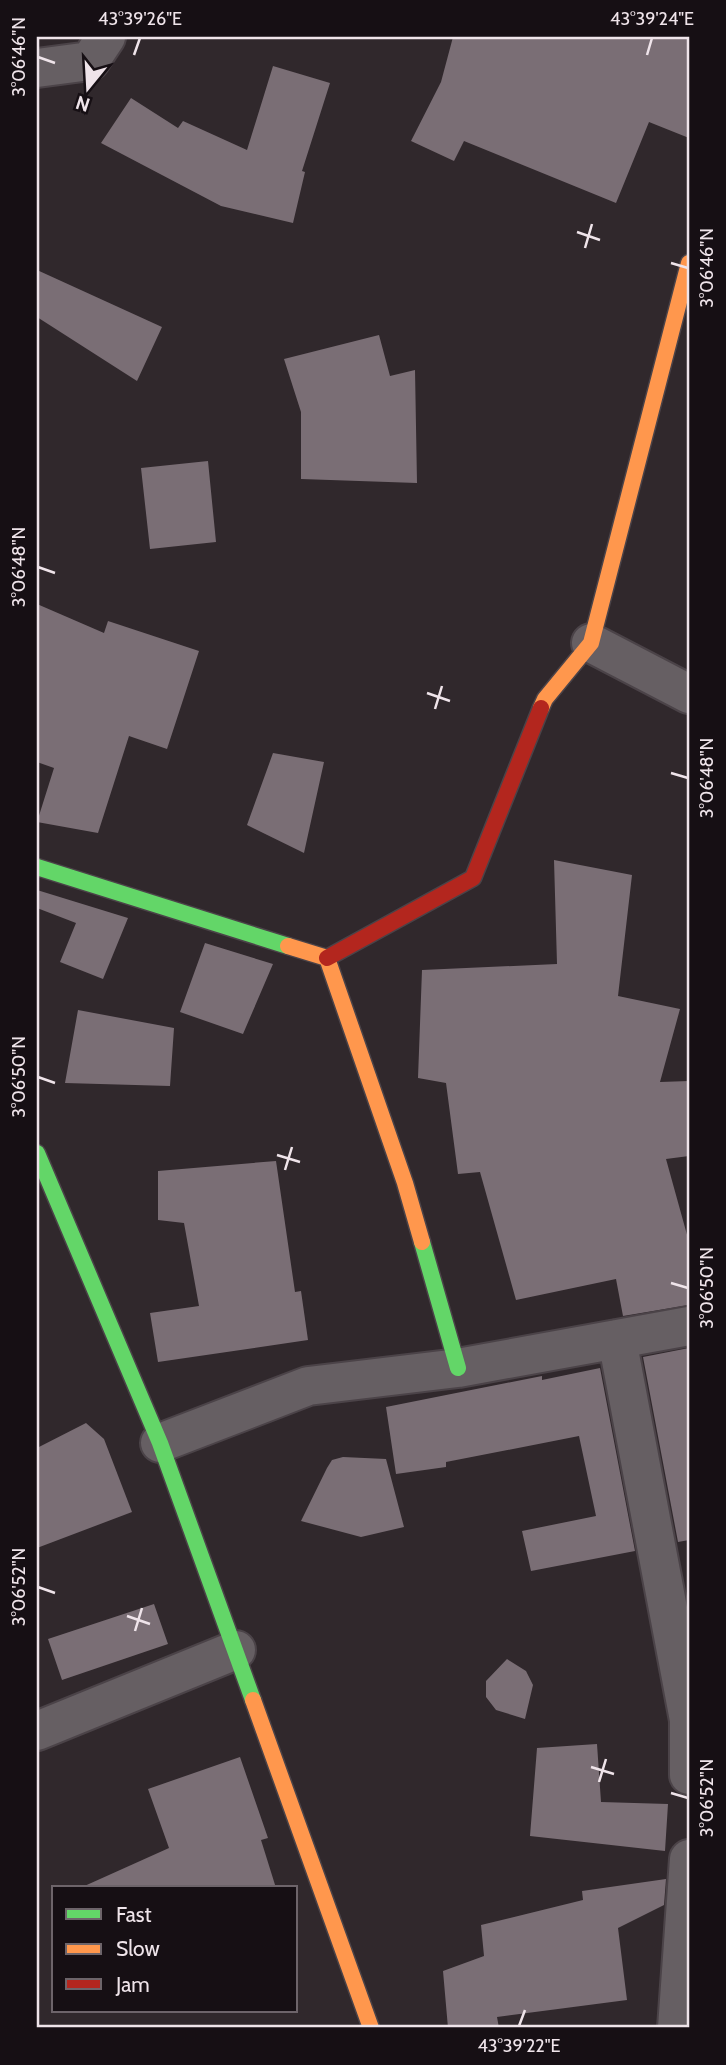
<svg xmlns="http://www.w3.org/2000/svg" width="726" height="2065" font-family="Cabin,sans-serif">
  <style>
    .building { fill: #7a6e75 }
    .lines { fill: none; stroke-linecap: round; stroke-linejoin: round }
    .street-casing { stroke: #4b4348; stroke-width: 42 }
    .fast-casing { stroke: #4b4348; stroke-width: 19 }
    .slow-casing { stroke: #4b4348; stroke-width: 19 }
    .jam-casing { stroke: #4b4348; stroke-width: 19 }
    .street { stroke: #665f63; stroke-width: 38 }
    .fast { stroke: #63d668; stroke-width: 16 }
    .slow { stroke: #ff974d; stroke-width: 16 }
    .jam { stroke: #b3261e; stroke-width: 16 }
    .ticks { fill: none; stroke: #efe4ea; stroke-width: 2.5 }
    .neatline { fill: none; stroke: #efe4ea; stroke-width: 2.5 }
    .ticks-label { font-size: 18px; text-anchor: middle; fill: #efe4ea }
  </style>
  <rect width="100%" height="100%" fill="#30282c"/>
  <path class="building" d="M453 37H689V138L649 122 616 203 464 141 454 161 411 141 441 82Z
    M273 66 330 83 302 171 305 172 293 223 221 206 101 143 131 98 178 128 183 121 247 150Z
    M37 270 162 327 137 381 37 317Z
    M379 335 390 376 415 370 417 483 301 479V412L284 359Z
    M208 461 216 542 150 549 141 468Z
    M37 604 104 633 108 621 199 651 167 749 129 736 98 833 37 822 54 768 37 762Z
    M273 753 324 762 304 853 247 825Z
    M554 860 632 875 618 996 680 1009 660 1082 689 1081V1156L666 1159 689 1242V1305L623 1316 616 1279 516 1300 480 1172 458 1174 446 1083 418 1078 422 970 557 964Z
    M37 890 128 918 103 979 60 962 76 923 37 908Z
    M205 943 273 964 243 1034 180 1012Z
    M78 1010 174 1028 170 1086 65 1083Z
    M276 1161 295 1292 301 1291 308 1340 158 1362 150 1313 199 1306 184 1223 158 1220V1171Z
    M689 1348V1540L678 1542 643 1357Z
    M600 1368 635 1551 531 1571 522 1531 596 1516 579 1436 446 1462V1467L396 1474 386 1407 542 1376V1380Z
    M86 1423 104 1439 132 1512 37 1548V1448Z
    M343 1457 386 1459 404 1527 361 1537 301 1521 327 1468 332 1460Z
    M154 1604 168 1644 62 1680 48 1639Z
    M507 1659 526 1671 533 1685 525 1719 496 1710 486 1697V1681Z
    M597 1744 601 1802 668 1804 665 1851 530 1836 537 1748Z
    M240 1757 268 1838 261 1840 276 1888H80L169 1848 148 1789Z
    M666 1879 664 1905 618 1928 627 2000 497 2017 499 2028H448L443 1971 484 1956 481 1925 583 1900 582 1891Z"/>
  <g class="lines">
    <g class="street-casing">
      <path id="street" d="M37 68 90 61 106 37
        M591 643 689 694
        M617 1339 689 1720V1775
        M160 1443 308 1386 458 1368 689 1326
        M37 1731 236 1650
        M677 2028 689 1859"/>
    </g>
    <g class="fast-casing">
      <path id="fast" d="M37 867 288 946
        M37 1153 160 1443 253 1700
        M422 1242 458 1368"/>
    </g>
    <g class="slow-casing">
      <path id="slow" d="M541 708 545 699 591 643 689 263
        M288 946 327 958 405 1183 422 1242
        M253 1700 371 2028"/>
    </g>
    <g class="jam-casing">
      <path id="jam" d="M327 958 473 878 541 708"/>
    </g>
    <use href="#street" class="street"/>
    <use href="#fast" class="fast"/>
    <use href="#slow" class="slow"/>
    <use href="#jam" class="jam"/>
  </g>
  <path class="ticks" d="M134 55 140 38M647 55 652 38M38 57 55 63M577 232 600 240M585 248 592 224M671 263 688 268M38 567 55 573M427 693 450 701M435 709 442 686M671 773 688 778M38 1077 55 1083M277 1155 300 1162M285 1170 292 1147M671 1283 688 1288M38 1587 55 1593M127 1616 150 1624M135 1631 142 1608M591 1767 614 1774M599 1782 606 1759M671 1793 688 1798M519 2026 525 2010"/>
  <rect width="726" height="2065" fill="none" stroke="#160f14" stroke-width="77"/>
  <rect x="52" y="1886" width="245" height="126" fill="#160f14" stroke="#6d646a" stroke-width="2"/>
  <rect x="66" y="1909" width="35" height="10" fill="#63d668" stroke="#6d646a" stroke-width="2"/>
  <text x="116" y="1922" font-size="21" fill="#efe4ea">Fast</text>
  <rect x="66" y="1944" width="35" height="10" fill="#ff974d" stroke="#6d646a" stroke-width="2"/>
  <text x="116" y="1956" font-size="21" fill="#efe4ea">Slow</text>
  <rect x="66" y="1979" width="35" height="10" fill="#b3261e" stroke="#6d646a" stroke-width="2"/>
  <text x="116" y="1992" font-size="21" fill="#efe4ea">Jam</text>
  <g transform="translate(88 88) rotate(198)" stroke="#160f14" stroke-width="5" paint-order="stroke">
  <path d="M0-5L12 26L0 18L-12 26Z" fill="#efe4ea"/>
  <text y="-10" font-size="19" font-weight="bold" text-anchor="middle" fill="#efe4ea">N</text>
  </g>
  <rect x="38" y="38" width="650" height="1988" class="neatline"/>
  <g class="ticks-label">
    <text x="140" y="25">43°39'26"E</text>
    <text x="652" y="25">43°39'24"E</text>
    <text transform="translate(19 57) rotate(-90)" y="6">3°06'46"N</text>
    <text transform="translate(707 268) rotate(-90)" y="6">3°06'46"N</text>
    <text transform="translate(19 567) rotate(-90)" y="6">3°06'48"N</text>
    <text transform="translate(707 778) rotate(-90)" y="6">3°06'48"N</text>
    <text transform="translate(19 1077) rotate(-90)" y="6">3°06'50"N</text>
    <text transform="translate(707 1288) rotate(-90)" y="6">3°06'50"N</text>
    <text transform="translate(19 1587) rotate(-90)" y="6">3°06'52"N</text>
    <text transform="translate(707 1798) rotate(-90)" y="6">3°06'52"N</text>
    <text x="519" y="2052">43°39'22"E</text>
  </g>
</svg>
